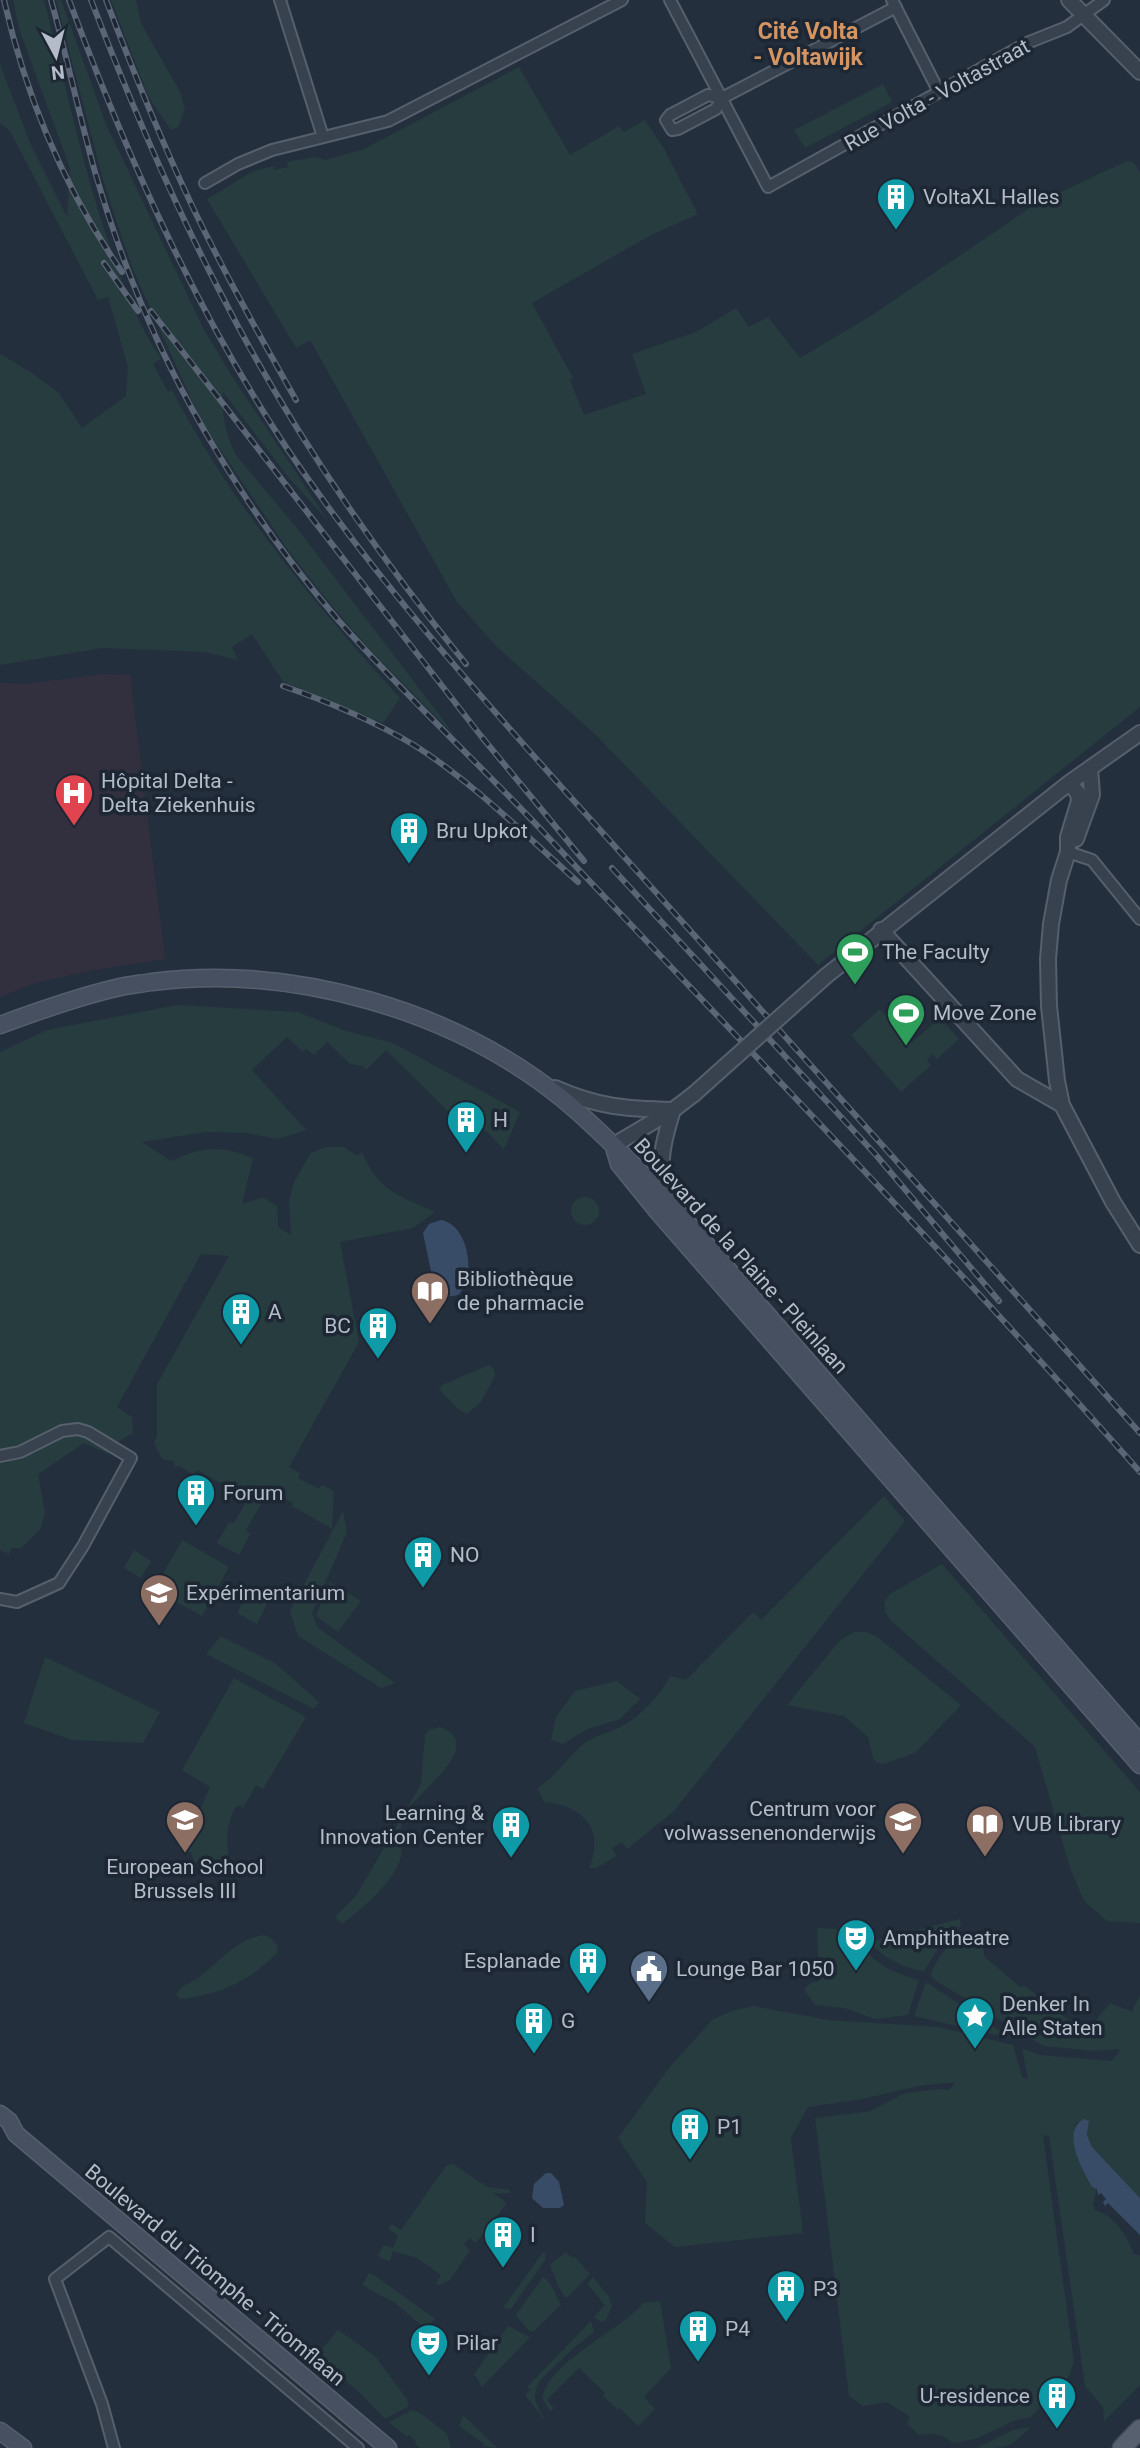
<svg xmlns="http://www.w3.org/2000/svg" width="1140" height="2448" font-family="Roboto,sans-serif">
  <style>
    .medical { fill: #32303f }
    .green { fill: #263c3f }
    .water { fill: #394c67 }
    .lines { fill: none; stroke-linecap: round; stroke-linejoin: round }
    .minor-casing { stroke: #565f6c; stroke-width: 14 }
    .tertiary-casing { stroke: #565f6c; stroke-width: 18 }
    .secondary-casing { stroke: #565f6c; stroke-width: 19 }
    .primary-casing { stroke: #414a57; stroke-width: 21 }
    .minor { stroke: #38414e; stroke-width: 10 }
    .tertiary { stroke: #38414e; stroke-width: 14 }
    .secondary { stroke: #465061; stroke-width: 16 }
    .primary { stroke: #56606e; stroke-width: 18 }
    .rail-casing { stroke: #5a6575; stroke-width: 6 }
    .rail { stroke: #1d2633; stroke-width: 3.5; stroke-dasharray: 10; stroke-linecap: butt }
    .tertiary-bridge-casing { stroke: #565f6c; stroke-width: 18; stroke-linecap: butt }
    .tertiary-bridge { stroke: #38414e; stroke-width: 14 }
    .labels { text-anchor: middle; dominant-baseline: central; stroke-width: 7; stroke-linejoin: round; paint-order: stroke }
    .street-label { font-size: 21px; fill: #b4bcc9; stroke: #1d2633 }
    .poi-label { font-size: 21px; fill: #b4bcc9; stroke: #1d2633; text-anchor: start }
    .neighbourhood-label { font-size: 23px; font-weight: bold; fill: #d59563; stroke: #1d2633 }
  </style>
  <rect width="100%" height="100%" fill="#242f3e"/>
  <path class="medical" d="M105 674 130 675 165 959 88 971 32 984 0 997V683L25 684Z"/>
  <path class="green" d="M13 0H44C66 85 83 170 112 253 125 290 139 326 161 359L153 364 168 392 172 390C232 505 314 604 400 698L383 723 284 683 252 634 232 647 238 660 205 652 102 648 0 665V354L32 373 59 393 82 428 126 396 128 367 108 297 98 300 10 131 0 123V64L30 143 67 217 70 168 19 29Z
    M56 0H61L106 124 203 328 235 381 329 522 289 478 223 392C221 413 226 436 236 455L300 532 456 737 372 652 331 605 290 553 201 421 134 272 121 235 103 180Z
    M111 0H136L141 23 180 92 185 109 178 127 171 130 149 98Z
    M519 67 570 155 619 126 624 132 645 120 663 147 698 214 651 235 532 303 573 378 570 380 584 415 646 394 632 354 696 332 736 308 749 327 768 317 800 358 869 317 1039 202 1127 161 1134 163 1140 172V707L818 965 595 734 496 646 457 602 310 340 296 348 207 199 252 172 273 166 274 170 288 167 287 162 315 157 325 160 364 149Z
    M883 84 892 102 805 148 794 130Z
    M177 1005 298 1012 346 1031 393 1043 520 1112 504 1149 467 1112 458 1121 386 1050 366 1070 363 1066 350 1064 327 1042 314 1055 307 1049 303 1052 287 1037 252 1070 306 1130 277 1139 246 1133 206 1132 142 1142 171 1161C203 1146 220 1145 253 1158L242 1204 263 1197 277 1206 278 1227 291 1235 289 1201 294 1182 311 1153 325 1147H344L357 1156 362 1152C379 1192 398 1195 435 1212L413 1228 340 1242 359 1342 289 1467 300 1473 298 1478 319 1489 322 1485 334 1491 332 1529 292 1506 293 1503 269 1490 246 1530 250 1534 239 1555 217 1543 229 1522 234 1523 248 1498 197 1470 194 1475 179 1466 175 1467 174 1461 162 1459 154 1443 157 1436V1384L229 1256 201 1254 117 1407 132 1417 133 1433 116 1443 108 1454 84 1443 38 1474 45 1513 40 1530 21 1548H12L9 1554 0 1550V1052L47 1030Z
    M880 1009 911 1043 940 1018 959 1039 937 1059 933 1054 927 1060 931 1065 901 1092 851 1035Z
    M571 1211a14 14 0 1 1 28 0a14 14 0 1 1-28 0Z
    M489 1365 494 1369 495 1376 481 1402 467 1414 458 1409 439 1389 444 1384Z
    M884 1496 905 1521 884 1548 674 1811 627 1849 622 1842 612 1848 616 1856 596 1868H589C606 1829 582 1805 544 1802L537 1788C555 1778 566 1759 581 1746 593 1735 607 1734 620 1727 640 1717 660 1696 670 1676L686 1680 753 1612 761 1620Z
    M343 1511 347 1532 312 1613 317 1627 395 1683 381 1688 298 1636 290 1611Z
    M182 1540 229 1567 202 1616 154 1590Z
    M134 1550 151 1561 141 1578 124 1568Z
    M942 1564 1140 1792V1923L1107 1921 1084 1901 1070 1868 1035 1747 890 1620 885 1611 884 1603 890 1594Z
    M330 1582 361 1601 338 1632 316 1616Z
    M248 1593 267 1604 257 1624 237 1613Z
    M855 1632H865L876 1636 961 1705 915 1753 883 1764 877 1763 873 1758 868 1737 844 1716 787 1705 840 1640Z
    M221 1636 275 1663 319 1702 314 1709 206 1654Z
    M45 1657 160 1712 143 1743 72 1740 24 1723Z
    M234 1678 306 1717 263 1789 256 1785 243 1808 237 1805C225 1823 226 1846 230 1866L225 1869 210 1861 194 1862 191 1852 183 1853 177 1846 184 1845 210 1787 182 1770Z
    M617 1681 640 1699 620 1719 587 1729 563 1744 551 1740 556 1717 575 1691Z
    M440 1727C490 1746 412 1794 403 1818 398 1829 403 1843 401 1856 398 1878 360 1911 342 1924L335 1917 356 1896 417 1791 421 1783 425 1735 429 1730Z
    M960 1919 961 1926 942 1942 924 1971C902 1968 884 1958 869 1942Z
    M817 1928 853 1930C870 1962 885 1970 919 1980L908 2015 875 2019 844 2008 815 2005 804 1989 812 1982H819Z
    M969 1934 982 1943 985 1957 1020 1987 1025 1986 1085 2033 1110 2003 1133 2012V2008L1140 1996V2198L1092 2147 1087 2135 1089 2123 1077 2122C1067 2142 1082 2170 1092 2187L1097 2188 1093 2203 1095 2211C1115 2214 1127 2237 1134 2254L1140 2256V2385L1104 2421 1103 2407 1085 2386 1049 2136 1043 2135 1074 2362C1069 2375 1067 2386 1052 2388L1051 2395 1031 2417 1016 2420 975 2439 953 2443C942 2433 932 2433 919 2435L907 2424 910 2417 887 2402 863 2406 849 2396 815 2118 871 2111 905 2093 940 2089 949 2090 955 2083C919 2083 896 2092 862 2099 844 2102 826 2104 808 2107L791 2138 803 2233 675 2247 645 2223 647 2182 618 2138 668 2069 713 2019 732 2011 753 2006 829 2020 938 2027 1013 2045 1022 2077 1028 2079 1022 2048 1040 2055 1112 2061 1121 2049 1095 2051 1043 2046 933 1979 931 1974C939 1954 949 1942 969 1934Z
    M264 1935C273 1939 279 1943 277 1953 246 1983 224 1993 181 1999L176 1995C180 1985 189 1984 198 1978 219 1962 236 1939 264 1935Z
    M926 1982 1012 2039 914 2016Z
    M453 2164 487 2187 510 2190V2193H493L507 2203 476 2243 469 2238 464 2245 470 2250 450 2280 439 2285 436 2284 441 2275 417 2258 393 2251 390 2261 382 2259 378 2255 383 2245 393 2248 398 2235 388 2229 392 2224 401 2230 446 2166Z
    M543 2252 545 2253V2260L511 2309 503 2308Z
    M566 2252 572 2258 575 2257 590 2274 567 2298C558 2292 556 2276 550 2267L552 2263Z
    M369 2273 374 2275 435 2319 429 2325H421L395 2303 362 2285Z
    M543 2277 550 2283 561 2305 533 2332 528 2330 516 2315Z
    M593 2277 609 2297 612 2306 606 2320 601 2322 594 2317 605 2305 587 2284Z
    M660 2301 671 2368 644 2397 655 2409 638 2426 620 2408 618 2410 603 2396 605 2393 579 2368 547 2400 554 2408 550 2412 543 2400C542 2365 625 2328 643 2303Z
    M591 2321 594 2332C582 2341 571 2350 560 2361 541 2379 524 2391 544 2417L543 2418 525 2395 530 2390 527 2387Z
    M508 2326 530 2337 482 2387 474 2374Z
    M338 2330 375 2356 407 2399 409 2406 385 2419 359 2392 316 2356Z
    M412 2410C425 2414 436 2426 447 2434L451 2448H420L414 2443 416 2441 409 2435 407 2437 389 2422Z
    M463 2415 497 2448 483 2446 484 2444 462 2428 459 2426Z
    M1031 2427C1009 2448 1009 2448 977 2448L1013 2430Z"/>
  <path class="water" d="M441 1220C469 1225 477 1277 458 1295L446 1297 437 1294 435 1290 423 1233 429 1224Z
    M1084 2119 1089 2121 1087 2135 1092 2147 1140 2198V2235L1108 2203 1105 2206 1103 2202 1106 2199 1101 2193 1098 2195 1097 2189 1092 2187C1083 2171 1060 2131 1084 2119Z
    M546 2173H551L559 2182 564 2205 560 2208H543L532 2198 534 2184Z"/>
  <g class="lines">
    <g class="minor-casing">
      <path id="minor" d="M280 0 323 137
        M670 0 768 187 1027 43 1067 27 1104 0
        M892 0 939 92
        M722 98 708 95 670 115 666 120 672 130 678 129 716 109 722 98 896 7
        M205 183 238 164 272 150 388 121 622 0
        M1068 852 1092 860 1140 919
        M0 1456 20 1452 62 1431 78 1429 88 1432 131 1458 83 1546 59 1583 17 1602 0 1599
        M114 2448 102 2404 55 2279 109 2237 358 2448"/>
    </g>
    <g class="tertiary-casing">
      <path id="tertiary" d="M1069 0 1140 72
        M1069 783 1078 793 1079 801 1068 837V852L1059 880 1051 924 1048 959 1049 1006 1057 1081 1062 1105 1113 1202 1140 1245
        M1076 839 1092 795 1090 768
        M881 930 1017 1079 1062 1105
        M826 976 1069 783 1140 733
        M555 1088C598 1107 626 1109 673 1110
        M614 1145 673 1110 694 1094
        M670 1203C656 1168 662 1145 673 1110"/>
    </g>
    <g class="secondary-casing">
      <path id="secondary" d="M0 1025C38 1011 77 997 116 988 127 985 140 984 152 982 293 964 454 1010 564 1100 602 1132 636 1167 670 1203L1140 1743
        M615 1151 619 1164 658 1212 1140 1765
        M0 2114 9 2121 16 2134 388 2448
        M0 2431 23 2448"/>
    </g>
    <g class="primary-casing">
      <path id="primary" d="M1122 2448 1140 2429"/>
    </g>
    <use href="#minor" class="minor"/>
    <use href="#tertiary" class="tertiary"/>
    <use href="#secondary" class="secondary"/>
    <use href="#primary" class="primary"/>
    <g class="rail-casing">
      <path id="rail" d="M4 0C26 97 65 190 122 272
        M51 0C67 57 79 115 95 172 121 262 157 349 204 430 243 498 288 562 339 621 405 696 479 763 547 836 746 1047 948 1255 1140 1472
        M69 0C127 156 194 308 286 447 391 603 520 740 644 879 809 1064 975 1248 1140 1433
        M91 0C129 99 170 196 219 290 287 424 372 548 466 664
        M106 0C133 71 162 143 195 212 226 276 261 338 296 400
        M104 263 138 311
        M151 311 481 736 584 861
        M283 686C329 702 372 720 414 745 474 783 525 835 578 882
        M612 868 876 1155 999 1301"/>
    </g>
    <use href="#rail" class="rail"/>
    <g class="tertiary-bridge-casing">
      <path id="tertiary-bridge" d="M694 1094 826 976"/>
    </g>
    <use href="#tertiary-bridge" class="tertiary-bridge"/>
  </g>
  <defs>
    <g id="building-pin" transform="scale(2.0125)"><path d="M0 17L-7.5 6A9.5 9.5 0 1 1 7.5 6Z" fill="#0f9aa8" stroke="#1d2633"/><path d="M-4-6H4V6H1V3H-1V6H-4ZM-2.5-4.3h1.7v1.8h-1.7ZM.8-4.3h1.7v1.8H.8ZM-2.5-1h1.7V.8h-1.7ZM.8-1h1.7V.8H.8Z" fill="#fff"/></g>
    <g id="hospital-pin" transform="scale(2.0125)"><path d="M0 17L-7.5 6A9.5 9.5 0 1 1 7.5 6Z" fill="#e0444e" stroke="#1d2633"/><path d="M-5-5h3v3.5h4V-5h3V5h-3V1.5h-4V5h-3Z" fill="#fff"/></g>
    <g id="stadium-pin" transform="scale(2.0125)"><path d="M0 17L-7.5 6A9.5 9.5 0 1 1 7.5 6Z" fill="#2e9e5b" stroke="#1d2633"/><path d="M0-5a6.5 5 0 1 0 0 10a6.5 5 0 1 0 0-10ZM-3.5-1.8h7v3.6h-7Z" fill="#fff"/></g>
    <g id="library-pin" transform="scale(2.0125)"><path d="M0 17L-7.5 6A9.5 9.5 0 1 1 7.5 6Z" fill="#8d6e63" stroke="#1d2633"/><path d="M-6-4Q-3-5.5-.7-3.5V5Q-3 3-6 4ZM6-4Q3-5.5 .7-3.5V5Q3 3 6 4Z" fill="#fff"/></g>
    <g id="university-pin" transform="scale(2.0125)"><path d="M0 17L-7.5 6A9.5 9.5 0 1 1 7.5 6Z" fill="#8d6e63" stroke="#1d2633"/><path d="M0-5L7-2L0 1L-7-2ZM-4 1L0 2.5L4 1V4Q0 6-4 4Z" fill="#fff"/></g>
    <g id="school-pin" transform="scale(2.0125)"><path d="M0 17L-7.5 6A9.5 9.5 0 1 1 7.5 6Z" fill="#8d6e63" stroke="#1d2633"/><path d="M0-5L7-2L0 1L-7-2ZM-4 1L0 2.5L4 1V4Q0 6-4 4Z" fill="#fff"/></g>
    <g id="theatre-pin" transform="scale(2.0125)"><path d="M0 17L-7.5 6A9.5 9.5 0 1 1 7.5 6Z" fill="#0f9aa8" stroke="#1d2633"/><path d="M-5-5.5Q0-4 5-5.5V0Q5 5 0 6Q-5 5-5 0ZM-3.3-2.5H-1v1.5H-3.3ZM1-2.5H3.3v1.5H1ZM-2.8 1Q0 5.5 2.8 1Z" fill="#fff"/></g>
    <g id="civic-pin" transform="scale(2.0125)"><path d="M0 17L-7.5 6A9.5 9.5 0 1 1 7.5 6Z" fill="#5c6f8a" stroke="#1d2633"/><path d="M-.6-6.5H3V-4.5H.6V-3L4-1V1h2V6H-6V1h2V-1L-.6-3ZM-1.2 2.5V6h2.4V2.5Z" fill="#fff"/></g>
    <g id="sight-pin" transform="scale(2.0125)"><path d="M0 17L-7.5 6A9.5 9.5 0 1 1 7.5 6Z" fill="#0f9aa8" stroke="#1d2633"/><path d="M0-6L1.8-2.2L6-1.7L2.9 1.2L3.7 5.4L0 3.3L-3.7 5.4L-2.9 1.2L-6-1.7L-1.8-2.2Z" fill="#fff"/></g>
  </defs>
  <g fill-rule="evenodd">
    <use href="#building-pin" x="896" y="197"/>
    <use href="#hospital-pin" x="74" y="793"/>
    <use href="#building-pin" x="409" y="831"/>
    <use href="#stadium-pin" x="855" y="952"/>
    <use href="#stadium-pin" x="906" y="1013"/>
    <use href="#building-pin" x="466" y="1120"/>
    <use href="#library-pin" x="430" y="1291"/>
    <use href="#building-pin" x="241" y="1312"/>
    <use href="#building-pin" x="378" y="1326"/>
    <use href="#building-pin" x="196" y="1493"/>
    <use href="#building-pin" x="423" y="1555"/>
    <use href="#university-pin" x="159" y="1593"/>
    <use href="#school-pin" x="185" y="1820"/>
    <use href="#university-pin" x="903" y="1821"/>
    <use href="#library-pin" x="985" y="1824"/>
    <use href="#building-pin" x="511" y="1825"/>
    <use href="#theatre-pin" x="856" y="1938"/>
    <use href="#building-pin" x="588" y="1961"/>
    <use href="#civic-pin" x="649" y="1969"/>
    <use href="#sight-pin" x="975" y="2016"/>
    <use href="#building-pin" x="534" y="2021"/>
    <use href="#building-pin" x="690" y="2127"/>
    <use href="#building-pin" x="503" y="2235"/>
    <use href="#building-pin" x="786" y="2289"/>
    <use href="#building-pin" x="698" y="2329"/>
    <use href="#theatre-pin" x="429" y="2343"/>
    <use href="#building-pin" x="1057" y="2396"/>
  </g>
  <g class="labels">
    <g class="street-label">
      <text transform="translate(937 95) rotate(-29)">Rue Volta - Voltastraat</text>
      <text transform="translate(741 1256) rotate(48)">Boulevard de la Plaine - Pleinlaan</text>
      <text transform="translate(215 2275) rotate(40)">Boulevard du Triomphe - Triomflaan</text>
    </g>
    <g class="poi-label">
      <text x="923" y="197">VoltaXL Halles</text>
      <text x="101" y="781">Hôpital Delta -<tspan x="101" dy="24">Delta Ziekenhuis</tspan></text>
      <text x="436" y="831">Bru Upkot</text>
      <text x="882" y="952">The Faculty</text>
      <text x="933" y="1013">Move Zone</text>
      <text x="493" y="1120">H</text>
      <text x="457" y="1279">Bibliothèque<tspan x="457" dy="24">de pharmacie</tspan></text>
      <text x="268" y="1312">A</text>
      <text x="351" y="1326" text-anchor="end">BC</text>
      <text x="223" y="1493">Forum</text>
      <text x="450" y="1555">NO</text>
      <text x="186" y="1593">Expérimentarium</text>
      <text x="876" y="1809" text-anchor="end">Centrum voor<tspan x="876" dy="24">volwassenenonderwijs</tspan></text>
      <text x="484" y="1813" text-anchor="end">Learning &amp;<tspan x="484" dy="24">Innovation Center</tspan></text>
      <text x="1012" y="1824">VUB Library</text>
      <text x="185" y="1867" text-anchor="middle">European School<tspan x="185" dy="24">Brussels III</tspan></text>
      <text x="883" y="1938">Amphitheatre</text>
      <text x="561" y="1961" text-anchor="end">Esplanade</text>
      <text x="676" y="1969">Lounge Bar 1050</text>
      <text x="1002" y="2004">Denker In<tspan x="1002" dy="24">Alle Staten</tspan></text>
      <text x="561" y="2021">G</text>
      <text x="717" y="2127">P1</text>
      <text x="530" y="2235">I</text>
      <text x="813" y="2289">P3</text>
      <text x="725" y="2329">P4</text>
      <text x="456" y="2343">Pilar</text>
      <text x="1030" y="2396" text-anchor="end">U-residence</text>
    </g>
    <g class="neighbourhood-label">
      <text x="808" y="31">Cité Volta<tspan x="808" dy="26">- Voltawijk</tspan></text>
    </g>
  </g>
  <g transform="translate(56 56) rotate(173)" stroke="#1d2633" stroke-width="5" paint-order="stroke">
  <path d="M0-5L12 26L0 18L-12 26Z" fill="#b4bcc9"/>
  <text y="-10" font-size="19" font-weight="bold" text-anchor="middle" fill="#b4bcc9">N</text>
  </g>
</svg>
